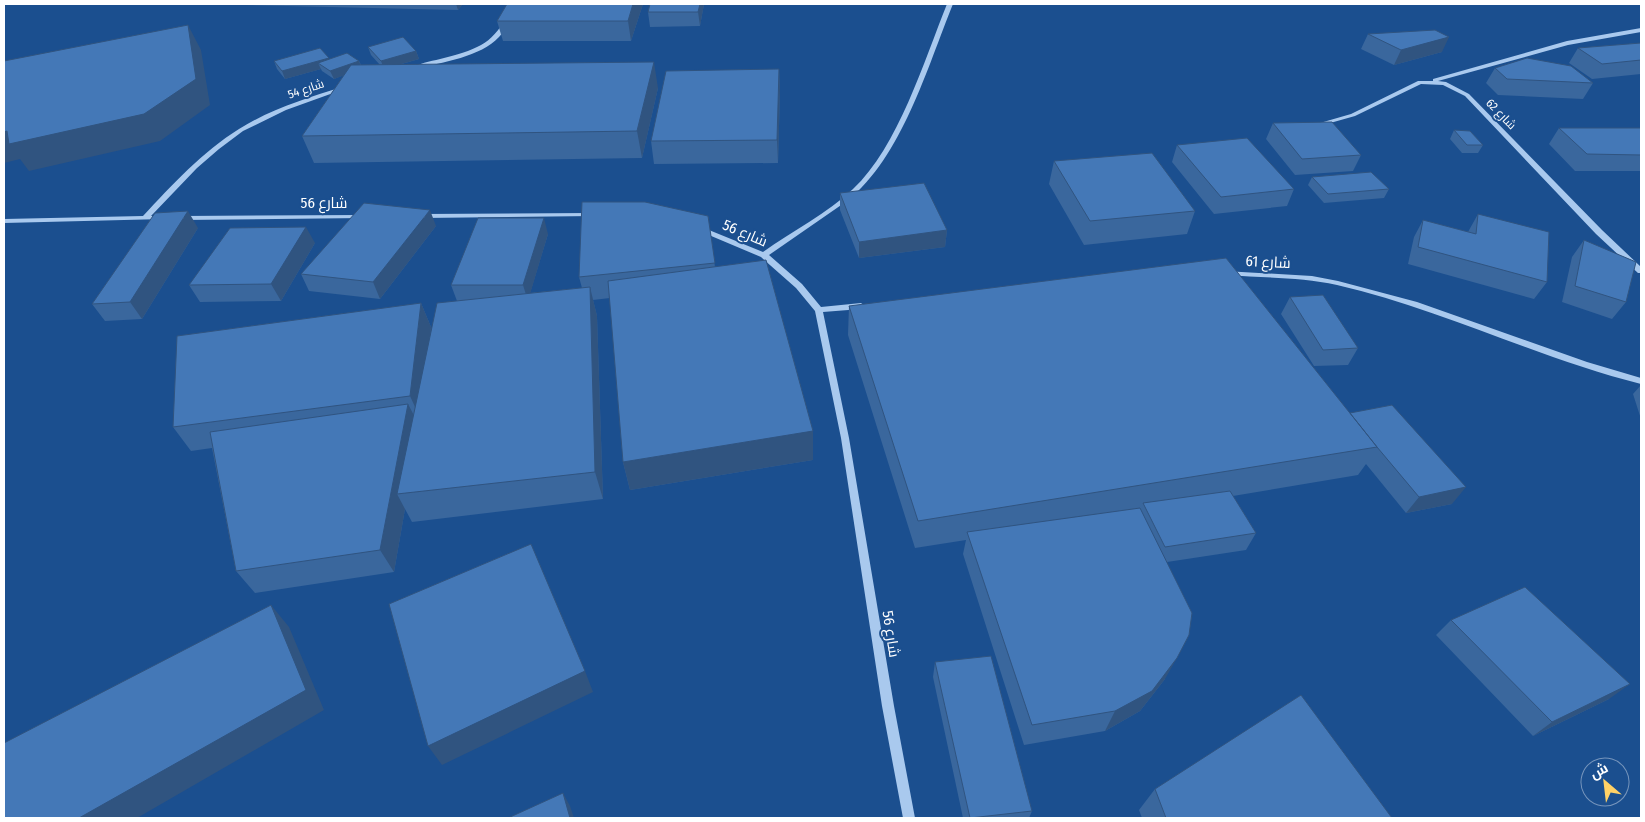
<svg xmlns="http://www.w3.org/2000/svg" width="1645" height="822" font-family="'Fira Sans Condensed',Cairo,sans-serif">
  <style>
    .lines { fill: none; stroke-linecap: round; stroke-linejoin: round }
    .minor { fill: #a9c9ee; fill-rule: evenodd }
    .wall { fill: #3a679d }
    .shaded-wall { fill: #305480 }
    .building { fill: #4478b7; stroke: #305480 }
    .labels { text-anchor: middle; dominant-baseline: central; stroke-width: 4; stroke-linejoin: round; paint-order: stroke }
    .far-street-label { font-size: 12px; fill: #fff; stroke: #1b4f8f }
    .street-label { font-size: 15px; fill: #fff; stroke: #1b4f8f }
  </style>
  <rect width="100%" height="100%" fill="#1b4f8f"/>
  <g class="lines">
    <path class="minor" d="M514 4H519C513 15 508 28 499 37 481 57 442 62 417 69L414 67C422 62 434 61 444 58 485 47 494 42 514 4Z
      M947 4H953C927 68 902 157 847 201L769 255 802 284 821 307 861 303 865 306 861 309 823 312 849 438 894 706 915 818H903L882 706 841 438 815 311 796 288 761 257 697 230 698 228H704L763 252C792 231 828 213 853 189 898 147 924 61 947 4Z
      M1641 28V32L1568 45 1438 81 1446 82 1469 94 1602 230 1641 267V273H1638L1596 234 1465 96 1443 85 1421 84 1355 116 1316 127 1313 125 1351 114 1418 81H1433V79L1567 41Z
      M342 87 347 88 286 110 243 131 219 149 197 168 151 216H162L166 218 164 219 4 223V219L143 216C172 185 202 152 239 129 271 109 307 98 342 87Z
      M592 213 595 215 594 216 422 218 418 216 422 214Z
      M362 215 366 217 364 218 182 220 178 218 182 216Z
      M1224 271 1312 276 1338 281 1417 302 1587 362 1641 378V384C1538 358 1441 309 1337 285 1301 277 1264 278 1227 275L1223 273Z"/>
  </g>
  <path class="wall" d="M203 4H463L458 10Z
    M643 4 631 41H503L497 21Z
    M650 4H704L700 26 650 27 648 12Z
    M1368 34 1442 52 1394 65 1361 49Z
    M1641 43V74L1592 79 1569 63 1578 48Z
    M368 47 416 51 419 59 398 65 658 88 642 158 314 163 302 136 344 75 334 79 322 71 321 69 285 79 277 69 274 61 329 59 359 61 361 65H380L371 55Z
    M1495 68 1593 83 1583 99 1498 95 1486 83Z
    M779 69 780 91 778 163 654 164 651 141Z
    M1273 123 1361 155 1353 171 1295 175 1266 139Z
    M1559 128H1641V171H1575L1549 144Z
    M1454 130 1483 145 1478 153H1462L1450 139Z
    M1177 145 1294 189 1287 206 1214 214 1172 162Z
    M1054 161 1195 211 1187 234 1084 245 1049 184Z
    M1312 177 1389 189 1384 198 1324 203 1308 185Z
    M840 193 947 230 945 247 859 258 840 210Z
    M1478 214 1547 282 1534 299 1408 264 1414 237 1423 220 1468 232Z
    M708 216 715 267 813 460 630 490 623 462 610 298 593 300 597 316 603 499 412 522 405 509 394 572 255 593 236 571 212 448 191 451 173 427 421 303 431 327 430 338 457 301 451 285 548 234 530 293 582 288 579 277Z
    M436 226 380 299 309 291 301 274Z
    M198 228 142 319 105 321 92 304Z
    M1584 240 1626 302 1612 319 1562 302 1572 257Z
    M315 243 281 301 200 302 189 285Z
    M1290 297 1358 348 1348 365 1314 366 1281 314Z
    M849 306 1350 413 1452 504 1406 513 1366 464 1358 475 1233 496 1256 533 1246 550 1167 562 1165 679 1140 711 1105 731 1024 745 963 554 966 540 915 548 848 335Z
    M1641 385V419L1633 394Z
    M1451 620 1609 699 1533 736 1436 635Z
    M935 662 1032 811 1029 818H963L933 677Z
    M1155 789 1392 818H1142L1139 810Z"/>
  <path class="shaded-wall" d="M456 4H463L458 10Z
    M633 4H643L631 41 628 21Z
    M700 4H704L700 26 698 12Z
    M188 25 201 50 210 105 160 141 29 171 20 159 4 163V132Z
    M1449 37 1442 52 1394 65 1401 50Z
    M416 51 419 59 384 69 381 61Z
    M329 58 332 66 318 63 321 69 285 79 282 71Z
    M359 61 362 69 334 79 330 71Z
    M654 62 658 88 642 158 637 131Z
    M779 69 780 91 778 163 777 140Z
    M430 210 436 226 380 299 373 282Z
    M188 211 198 228 142 319 130 302Z
    M544 218 548 234 528 301 523 285Z
    M306 227 315 243 281 301 271 284Z
    M947 230 945 247 859 258V242Z
    M590 287 597 316 603 499 595 472Z
    M421 303 431 327 421 420 410 396Z
    M408 404 420 427 397 494 405 509 394 572 380 550Z
    M813 431V460L630 490 623 462Z
    M1466 487 1452 504 1406 513 1419 497Z
    M271 605 289 627 324 710 137 818H79Z
    M1177 658 1165 679 1140 711 1105 731 1115 711Z
    M585 671 593 692 442 765 428 746Z
    M1630 684 1609 699 1533 736 1552 722Z
    M563 793 570 806 574 818H570Z"/>
  <path class="building" d="M507 4H633L628 21H497Z
    M650 4H700L698 12H648Z
    M188 25 196 79 144 114 9 144 7 131 4 132V61Z
    M1435 30 1449 37 1401 50 1368 34Z
    M403 37 416 51 381 61 368 47Z
    M1641 43V60L1602 64 1578 48Z
    M320 48 329 58 282 71 274 61Z
    M347 53 359 61 330 71 318 63Z
    M1527 58 1571 66 1593 83 1507 79 1495 68Z
    M654 62 637 131 302 136 351 65Z
    M779 69 777 140 651 141 666 71Z
    M1332 122 1361 155 1302 159 1273 123Z
    M1559 128H1641V155L1587 154Z
    M1454 130 1470 131 1483 145H1467Z
    M1247 138 1294 189 1221 197 1177 145Z
    M1152 153 1195 211 1090 221 1054 161Z
    M1371 172 1389 189 1328 194 1312 177Z
    M924 183 947 230 859 242 840 193Z
    M582 202H645L708 216 715 263 579 277Z
    M364 203 430 210 373 282 301 274Z
    M188 211 130 302 92 304 155 213Z
    M1478 214 1549 232 1547 282 1418 247 1423 220 1476 234Z
    M478 218H544L523 285H451Z
    M306 227 271 284 189 285 230 228Z
    M1584 240 1636 262 1626 302 1575 286Z
    M1226 258 1377 447 918 521 849 306Z
    M766 260 813 431 623 462 608 281Z
    M590 287 595 472 397 494 437 303Z
    M1323 295 1358 348 1323 350 1290 297Z
    M421 303 410 396 173 427 177 336Z
    M408 404 380 550 236 571 210 432Z
    M1392 405 1466 487 1419 497 1377 447 1350 413Z
    M1230 491 1256 533 1165 547 1143 503Z
    M1140 508 1192 613 1189 635 1177 658 1152 691 1115 711 1032 725 967 532Z
    M531 544 585 671 428 746 389 604Z
    M1525 587 1630 684 1552 722 1451 620Z
    M271 605 306 690 79 818H4V743Z
    M991 656 1032 811 970 818 935 662Z
    M1301 695 1392 818H1166L1155 789Z
    M563 793 570 818H508Z"/>
  <g class="labels">
    <g class="far-street-label">
      <text transform="translate(306 89) rotate(-19)">شارع 54</text>
      <text transform="translate(1501 114) rotate(46)">شارع 62</text>
    </g>
    <g class="street-label">
      <text x="324" y="203">شارع 56</text>
      <text transform="translate(745 233) rotate(23)">شارع 56</text>
      <text transform="translate(1268 262) rotate(3)">شارع 61</text>
      <text transform="translate(891 634) rotate(81)">شارع 56</text>
    </g>
  </g>
  <rect width="1645" height="822" fill="none" stroke="#ffffff" stroke-width="10"/>
  <g transform="translate(1605 782) rotate(332)"><circle r="24" fill="#1b4f8f" stroke="#7695bc"/>
  <path d="M0-4L9 19L0 12L-9 19Z" fill="#ffd166"/>
  <text y="-8" font-size="14" font-weight="bold" text-anchor="middle" fill="#ffffff">ش</text>
  </g>
</svg>
